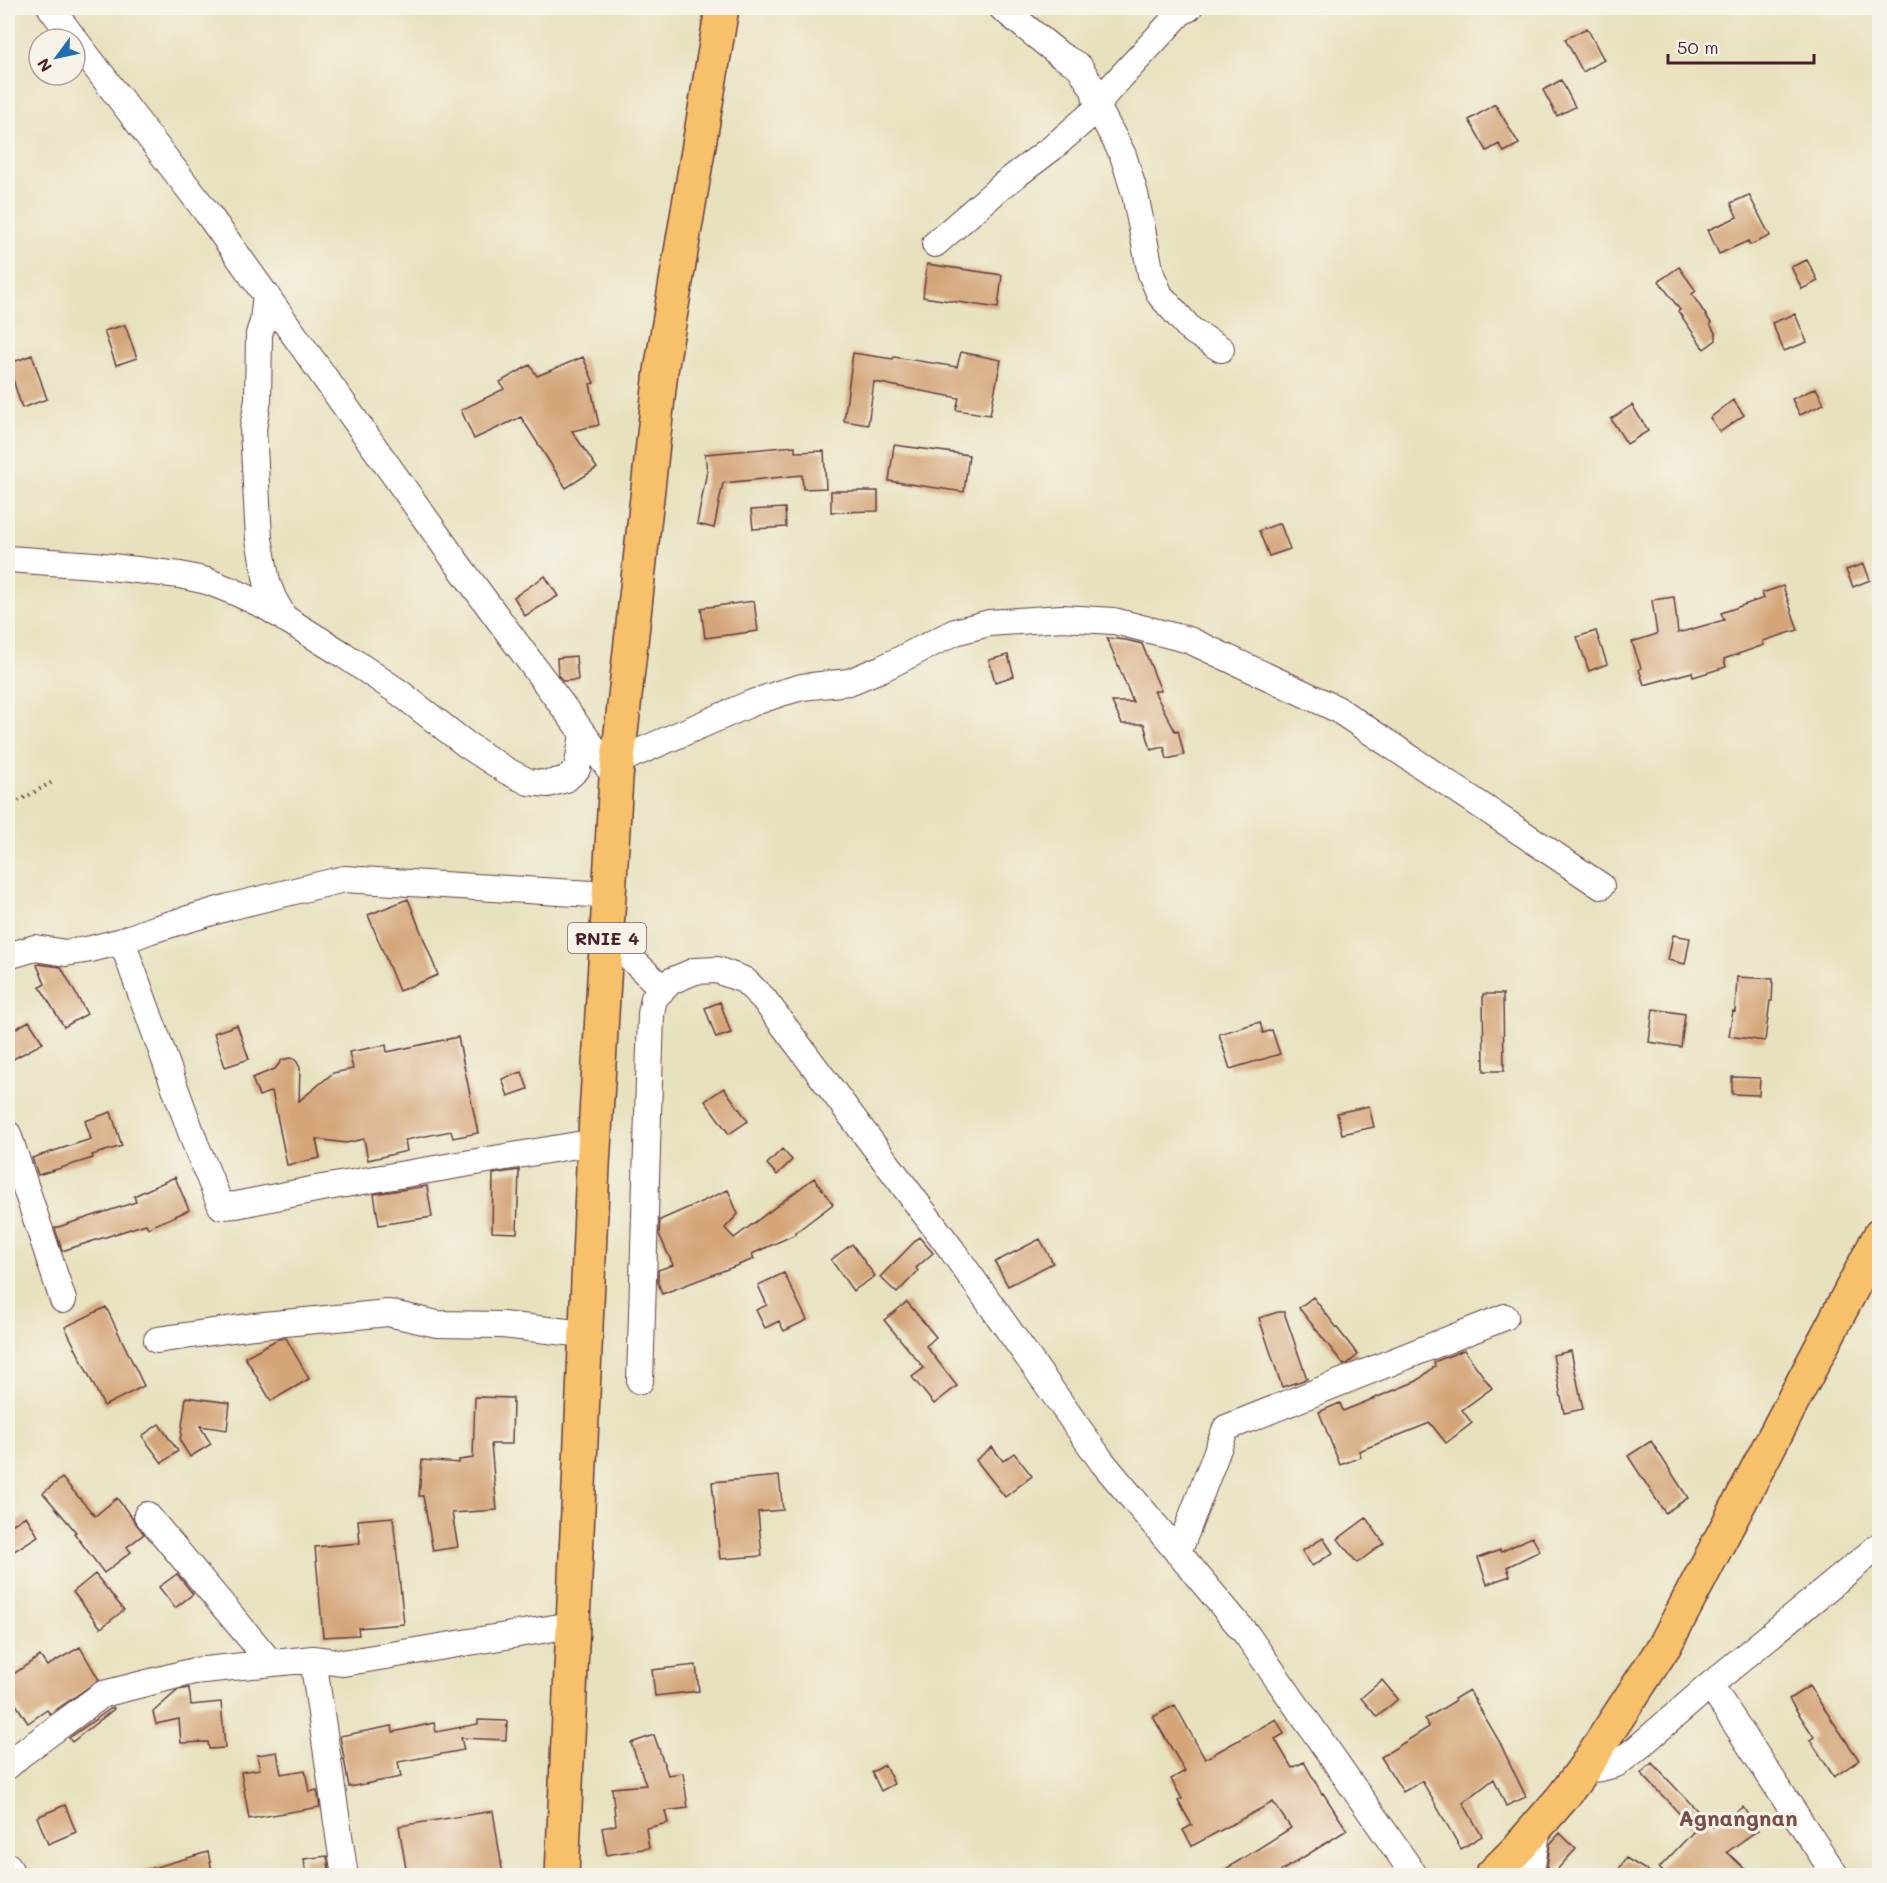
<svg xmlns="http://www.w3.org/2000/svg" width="1887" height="1883" font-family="Mali,sans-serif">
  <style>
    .building { fill: #d4a578 }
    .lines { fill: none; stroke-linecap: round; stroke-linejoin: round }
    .minor-casing { stroke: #623c41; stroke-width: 28 }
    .major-casing { stroke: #623c41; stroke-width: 36 }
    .path { stroke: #623c41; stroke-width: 4; stroke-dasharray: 1.5 4.5; stroke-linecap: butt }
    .minor { stroke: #fff; stroke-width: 26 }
    .major { stroke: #f7c06b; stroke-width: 33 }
    .labels { text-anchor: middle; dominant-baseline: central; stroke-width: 6; stroke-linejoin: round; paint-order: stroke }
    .shield { fill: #f7f3e8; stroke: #7e5f64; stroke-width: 1.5 }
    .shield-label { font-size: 18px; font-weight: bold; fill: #4a1f2b }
    .quarter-label { font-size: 22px; font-weight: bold; fill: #7a4e46; stroke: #f7f3e8 }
  </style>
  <rect width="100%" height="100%" fill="#f7f3e8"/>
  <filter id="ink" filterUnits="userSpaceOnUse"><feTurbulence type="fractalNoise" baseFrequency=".0167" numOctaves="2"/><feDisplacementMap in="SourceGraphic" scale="12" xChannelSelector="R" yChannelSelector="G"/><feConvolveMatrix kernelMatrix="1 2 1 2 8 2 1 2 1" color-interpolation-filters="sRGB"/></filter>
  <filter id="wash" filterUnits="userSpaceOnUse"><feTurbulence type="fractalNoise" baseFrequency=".008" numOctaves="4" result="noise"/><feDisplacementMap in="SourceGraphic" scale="24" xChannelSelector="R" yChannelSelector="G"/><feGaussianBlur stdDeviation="1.35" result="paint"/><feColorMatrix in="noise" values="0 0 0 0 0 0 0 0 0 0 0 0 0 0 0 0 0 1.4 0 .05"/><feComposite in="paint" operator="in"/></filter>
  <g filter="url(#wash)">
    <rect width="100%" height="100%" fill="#e7e1be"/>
    <g id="blocks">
      <path class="building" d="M1587 28 1604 60 1583 72 1565 39Z
        M1561 80 1575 107 1557 116 1543 90Z
        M1495 104 1519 144 1504 152 1499 144 1487 151 1469 120Z
        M1749 195 1770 236 1750 245 1748 241 1719 254 1708 230 1737 217 1731 203Z
        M1807 260 1818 281 1802 289 1791 267Z
        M927 264 1002 275 998 308 923 297Z
        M1679 267 1696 291 1692 294 1711 323 1710 324 1716 335V340L1704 349 1678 311 1680 310 1659 281Z
        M1795 314 1807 342 1784 351 1772 323Z
        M125 325 137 358 116 365 104 331Z
        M961 352 1001 360 990 415 956 410 959 398 874 382 868 425 844 421 853 353 893 359 894 357 957 367Z
        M32 355 47 399 22 408 8 364Z
        M583 357 594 383 590 384 599 425 572 431 597 468 566 488 521 417 474 439 461 410 504 389 500 382 530 365 537 376Z
        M1816 388 1824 404 1800 415 1792 399Z
        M1733 400 1744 415 1720 432 1710 418Z
        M1632 405 1648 431 1627 444 1611 419Z
        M894 445 969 455 964 492 889 481Z
        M795 446V452L824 451 826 488 803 489 802 475 723 483 714 528 697 524 707 471 705 454Z
        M831 491H878V511L831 512Z
        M785 508 786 527 753 529 751 510Z
        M1280 523 1290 549 1269 556 1259 531Z
        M1864 564 1870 580 1853 587 1846 570Z
        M545 576 558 596 525 616 514 597Z
        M1783 586 1798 630 1763 641 1764 645 1724 659 1726 667 1693 677 1692 672 1644 685 1639 669 1641 668 1632 642 1657 634 1652 600 1674 597 1678 633 1724 620 1721 613 1764 598 1762 593Z
        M754 601 758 631 705 638 701 608Z
        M1596 631 1607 664 1589 671 1577 637Z
        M1107 638 1126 640 1142 644 1161 691H1154L1175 731 1178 730 1184 755 1167 759 1164 747 1151 750 1144 724H1122L1112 702H1133Z
        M1008 655 1014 676 995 682 989 660Z
        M576 656 578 680 563 681 558 675 557 658Z
        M408 899 438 975 399 991 368 915Z
        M1673 935 1690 938 1685 964 1668 960Z
        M39 964 61 967 87 1014 64 1027 40 987 45 984 37 965Z
        M1737 977 1773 979 1772 1001H1770L1765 1041 1729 1036 1733 1011 1735 1012Z
        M1483 994H1503L1504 1071H1484Z
        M720 1002 731 1033 716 1038 705 1008Z
        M1653 1009 1685 1014 1681 1047 1649 1042Z
        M29 1021 43 1043 8 1062V1033Z
        M1260 1022 1263 1033 1272 1030 1280 1054 1230 1069 1219 1034Z
        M237 1025 249 1059 225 1067 214 1033Z
        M458 1037 478 1133 453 1138 451 1131 405 1140 407 1151 368 1160 364 1139 346 1143 316 1139 320 1158 287 1165 272 1091 259 1096 252 1078 275 1069 282 1060 290 1058 294 1059 297 1062 300 1068 299 1101 333 1073 353 1069 349 1052 386 1045 387 1052Z
        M522 1072 528 1089 508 1096 502 1079Z
        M1732 1077 1760 1078 1759 1095 1732 1094Z
        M724 1088 748 1121 729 1134 705 1101Z
        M1369 1106 1374 1127 1342 1134 1337 1113Z
        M111 1112 122 1146 92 1155 93 1158 38 1175 32 1158 91 1139 85 1121Z
        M782 1149 792 1160 777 1175 767 1164Z
        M519 1170 517 1233 492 1232 493 1174Z
        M175 1177 189 1210 148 1228 146 1224 62 1251 55 1228 136 1202 134 1196Z
        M814 1178 833 1204 796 1232V1234L752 1254 754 1259 662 1294 658 1282V1270L673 1265 659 1234 660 1220 728 1190 738 1214 725 1228 734 1238Z
        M427 1186 432 1217 379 1225 374 1194Z
        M919 1237 933 1253 916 1268 918 1271 897 1293 880 1277Z
        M1040 1239 1053 1263 1008 1286 995 1262Z
        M852 1244 875 1276 853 1291 831 1260Z
        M784 1273 807 1320 784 1331 779 1321 765 1328 756 1310 767 1305 758 1285Z
        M1313 1297 1358 1355 1347 1364 1344 1365 1299 1308Z
        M907 1302 936 1337 926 1346 957 1386 934 1404 912 1377 924 1368 884 1320Z
        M106 1307 144 1386 104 1406 65 1327Z
        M1278 1312H1284L1307 1379 1282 1387 1259 1318Z
        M286 1338 309 1379 271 1401 245 1357 278 1339Z
        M1464 1350 1492 1388 1462 1410 1472 1423 1446 1443 1430 1423 1359 1451 1361 1457 1340 1465 1319 1412 1340 1403 1343 1411 1417 1381 1435 1366 1434 1362Z
        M1571 1351 1583 1409 1564 1413 1553 1355Z
        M186 1397 230 1403 227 1430 200 1426 211 1444 190 1457 180 1441Z
        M475 1397 513 1398 512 1444H491L497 1510 452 1513 458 1547 433 1551 423 1496H419L422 1460 459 1463V1460L473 1458Z
        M159 1424 178 1451 162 1463 142 1436Z
        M1651 1441 1688 1498 1665 1513 1628 1456Z
        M992 1447 1003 1461 1014 1453 1032 1476 1005 1497 976 1460Z
        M779 1476 783 1510 758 1512 762 1556 720 1559 712 1482Z
        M62 1478 95 1516 117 1498 144 1534 127 1547 131 1552 104 1573 74 1533 76 1532 43 1493Z
        M26 1516 38 1536 8 1555V1527Z
        M393 1517 404 1624 358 1628 359 1635 323 1637 315 1547 360 1543 358 1520Z
        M1366 1518 1384 1543 1357 1563 1338 1539Z
        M1532 1537 1540 1551 1507 1567 1510 1576 1487 1584 1478 1558 1500 1550 1501 1552Z
        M1323 1538 1333 1553 1312 1566 1302 1551Z
        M95 1574 124 1610 101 1628 73 1592Z
        M177 1574 193 1594 175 1608 159 1587Z
        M80 1647 99 1680 50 1714 47 1710 28 1723 8 1692V1678L40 1656 47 1666Z
        M696 1665 699 1691 655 1696 652 1670Z
        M1382 1680 1398 1699 1377 1717 1361 1698Z
        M1809 1686 1859 1760 1834 1777 1810 1740 1814 1737 1789 1699Z
        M189 1688 191 1705 221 1702 225 1748 209 1749 208 1742 181 1743 179 1719 156 1724 153 1712 178 1690Z
        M1469 1690 1499 1741 1526 1797 1506 1806 1494 1779 1463 1803 1482 1836 1461 1849 1422 1781 1403 1792 1381 1757 1429 1727 1425 1719 1455 1701 1454 1699Z
        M1175 1705 1205 1759 1276 1719 1284 1734 1275 1739 1292 1768 1304 1762 1322 1794 1323 1793 1347 1830 1275 1875H1216L1291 1828 1273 1802 1192 1846 1183 1830 1192 1825 1178 1801 1182 1799 1171 1779 1185 1771 1153 1717Z
        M113 1707 114 1709 72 1742 69 1738Z
        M478 1720 507 1721 506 1740 461 1738 464 1750 398 1762 401 1777 349 1787 340 1736 392 1726 393 1732 434 1723 436 1732 478 1724Z
        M654 1735 668 1775 683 1773 688 1808 665 1811 668 1823 646 1828 649 1848 607 1855 602 1828 616 1825 612 1788 646 1785 631 1743Z
        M277 1752 281 1774 305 1770 309 1792 317 1790 320 1807 249 1819 241 1772 260 1769 257 1755Z
        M1652 1763 1713 1827 1743 1807 1758 1830 1727 1852 1751 1875H1667L1659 1868 1695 1830 1641 1773Z
        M885 1765 894 1784 881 1791 872 1772Z
        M65 1805 76 1832 48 1844 37 1817Z
        M493 1811 503 1875H407L399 1826Z
        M1560 1833 1576 1849 1552 1875H1548L1547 1866 1550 1844Z
        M208 1852 212 1871 191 1875H139V1872Z
        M327 1856 330 1875H306L304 1859Z
        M1626 1858 1654 1875H1615Z"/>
    </g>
  </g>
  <g filter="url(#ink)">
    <use href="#blocks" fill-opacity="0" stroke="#623c41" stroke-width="1.5"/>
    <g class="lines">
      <g class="minor-casing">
        <path id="minor" d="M51 8 74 39
          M1002 8 1060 55 1079 66 1094 90 1098 108 1123 155 1135 194 1151 274 1160 295 1191 330 1221 349
          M75 40 208 214 457 563 616 778
          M935 244 1003 185 1052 148 1098 108 1105 94 1180 13 1189 8
          M266 294 263 322 259 334 258 400 253 429 259 539 267 582 273 598 285 619
          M8 559 94 565 180 575 207 581 237 593 265 606 344 655 400 693 467 745 507 771 529 782 548 784 566 779 577 769 583 735
          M618 761 752 703 781 693 802 687 849 682 883 668 955 632 989 623 1062 618 1114 621 1189 640 1337 709 1601 886
          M607 936 663 989
          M122 941 195 1143 221 1206 236 1205 316 1189 595 1142
          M8 956 35 948 66 953 91 949 122 941 151 930 229 907 344 879 609 895
          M8 1134 63 1300
          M157 1340 254 1326 388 1313 437 1324 502 1325 585 1334
          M640 1381 651 1014 654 998 671 981 695 971 717 970 744 980 763 998 952 1250 1103 1463 1247 1635 1415 1876
          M147 1515 271 1663
          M1178 1553 1226 1428 1505 1317
          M313 1659 345 1876
          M1710 1685 1836 1876
          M8 1766 20 1755 103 1694 194 1671 313 1659 343 1663 572 1625
          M1583 1770 1601 1768 1616 1764 1635 1750 1710 1685 1880 1545
          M8 1866 13 1876
          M1533 1876 1532 1866 1538 1825"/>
      </g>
      <g class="major-casing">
        <path id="major" d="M562 1876 593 1166 616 778 661 371 722 8
          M1491 1876 1515 1852 1562 1798 1583 1770 1665 1645 1880 1235"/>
      </g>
      <path class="path" d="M8 807 54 781"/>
      <use href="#minor" class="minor"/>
      <use href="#major" class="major"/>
    </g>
  </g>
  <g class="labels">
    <rect class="shield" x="568" y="923" width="78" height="30" rx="4.5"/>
    <g class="shield-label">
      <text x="607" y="938">RNIE 4</text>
    </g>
    <g class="quarter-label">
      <text x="1738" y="1817">Agnangnan</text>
    </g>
  </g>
  <rect width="1887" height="1883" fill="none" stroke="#f7f3e8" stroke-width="30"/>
  <g transform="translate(57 57) rotate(237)"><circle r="28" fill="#f7f3e8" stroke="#b29e9c" stroke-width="1.5"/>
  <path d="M0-4.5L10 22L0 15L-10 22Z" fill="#1f6fb2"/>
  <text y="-9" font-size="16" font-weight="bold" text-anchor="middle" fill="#4a1f2b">N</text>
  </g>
  <path d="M1668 54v9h146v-9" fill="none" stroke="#4a1f2b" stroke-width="3"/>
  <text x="1677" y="54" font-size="18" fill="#4a1f2b" stroke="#f7f3e8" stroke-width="4.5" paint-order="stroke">50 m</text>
</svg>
